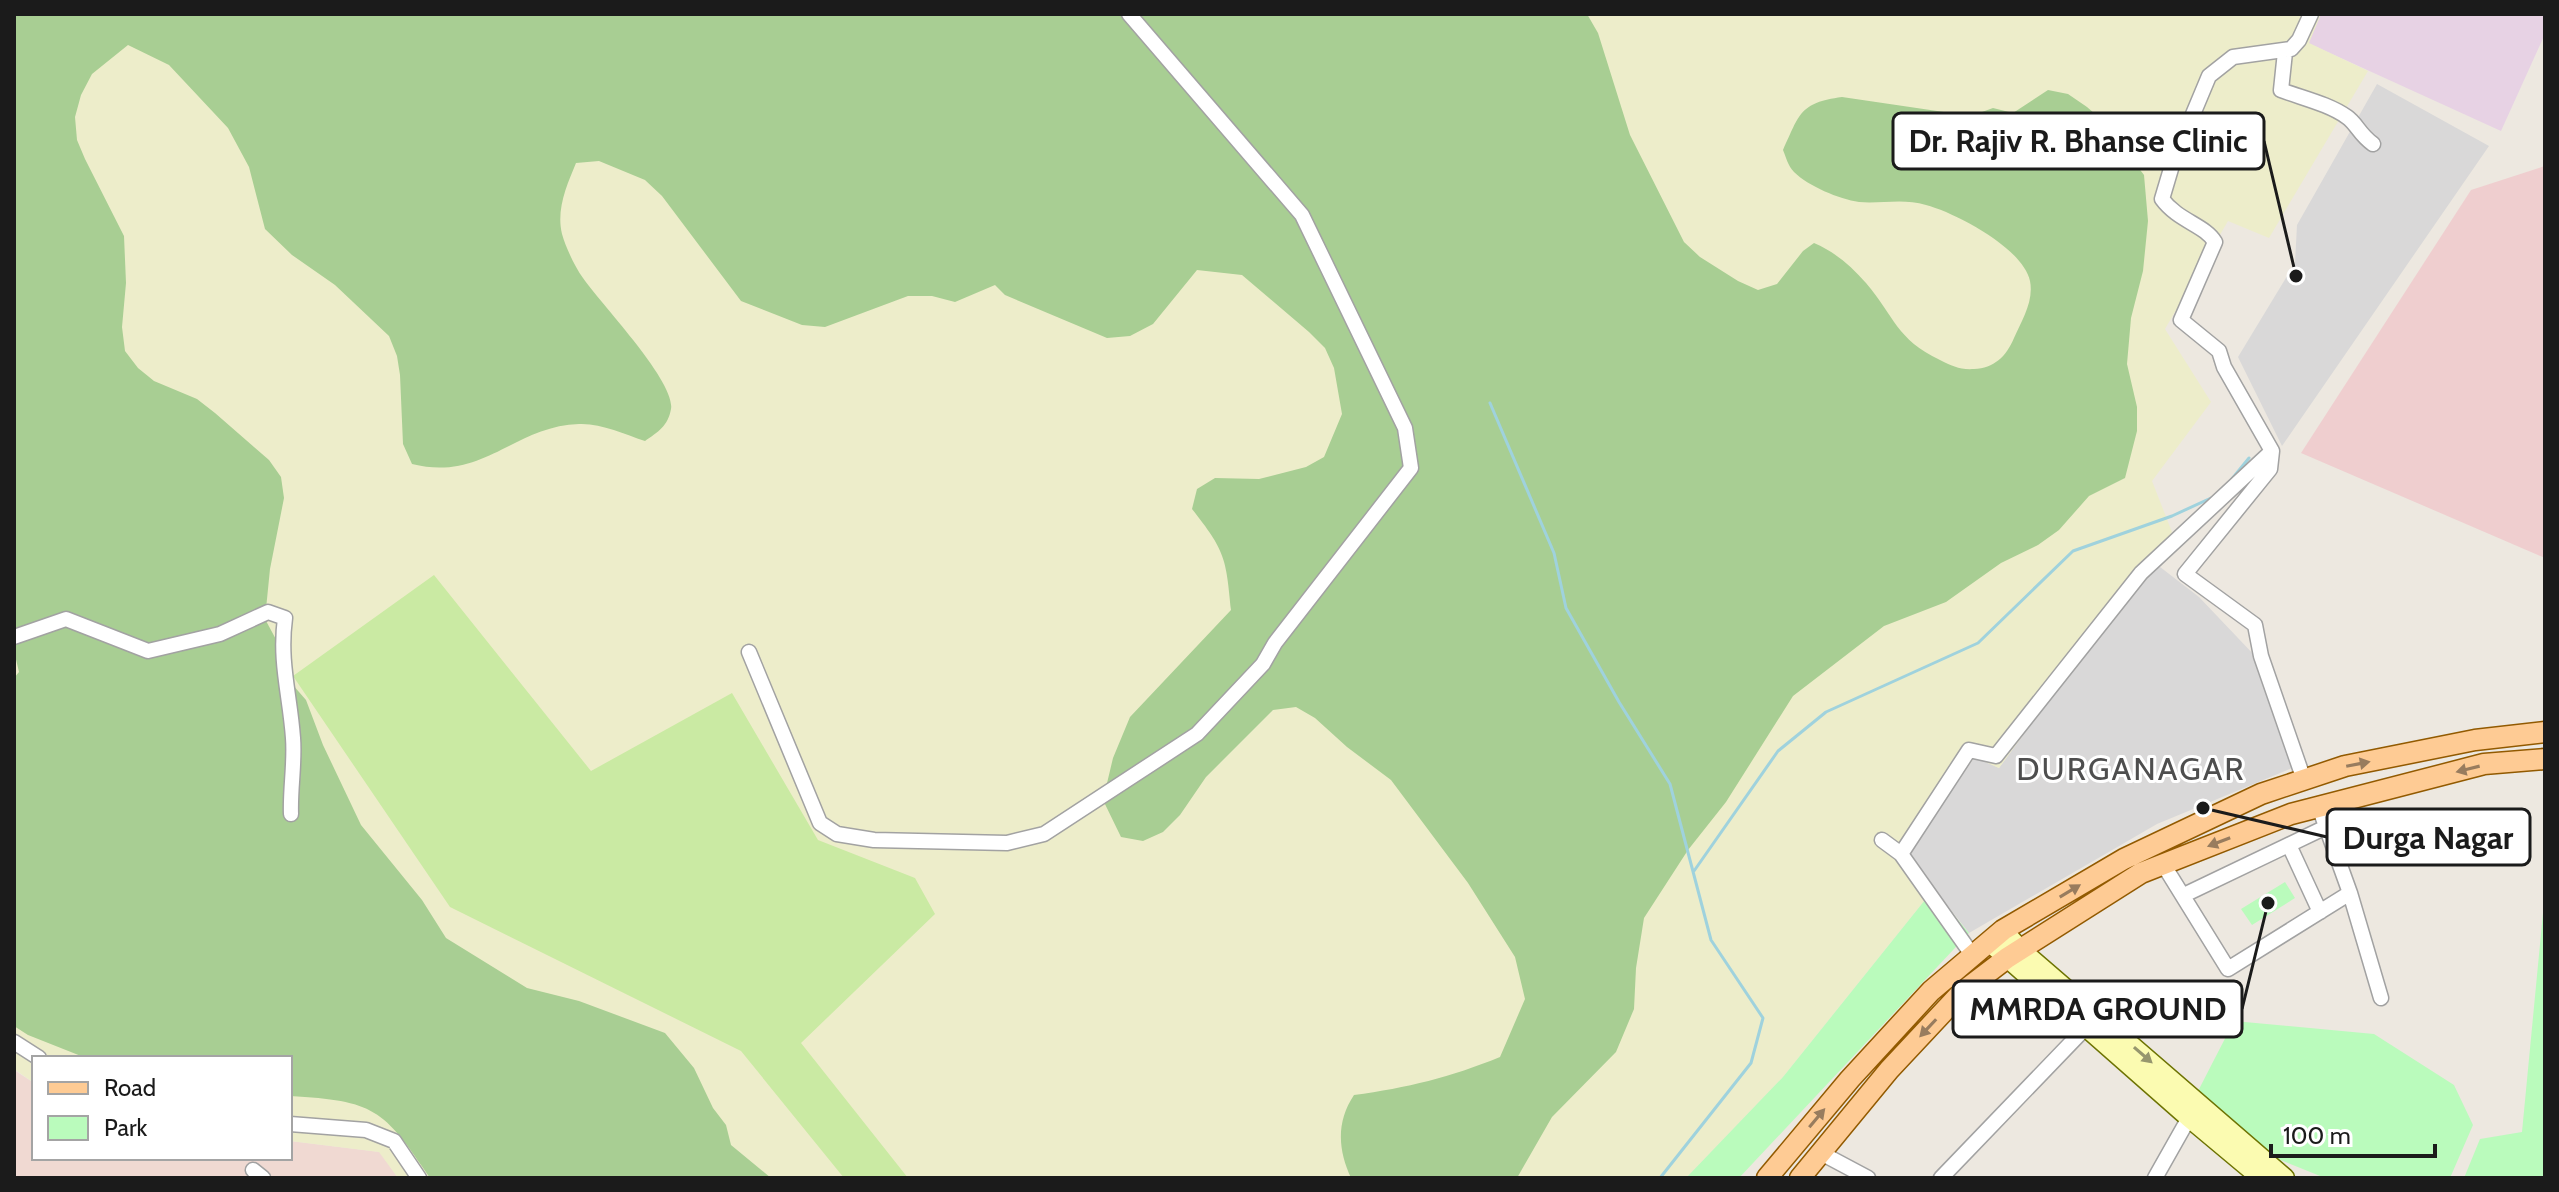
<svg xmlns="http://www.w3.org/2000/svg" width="2559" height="1192" font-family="Cabin,sans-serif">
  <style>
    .residential { fill: #d9d8d8 }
    .commercial { fill: #efcecf }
    .industrial { fill: #e7d2e4 }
    .military { fill: #f0d9d2 }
    .farmland { fill: #ededca }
    .grass { fill: #caeaa3 }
    .forest { fill: #a8ce93 }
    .park { fill: #bafbbc }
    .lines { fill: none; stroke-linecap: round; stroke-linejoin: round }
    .stream { stroke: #9fd2dd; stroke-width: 3 }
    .minor-casing { stroke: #a2a2a2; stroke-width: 17 }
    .secondary-casing { stroke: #6d7302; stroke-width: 21 }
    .primary-casing { stroke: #925a00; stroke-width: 23 }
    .minor { stroke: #fff; stroke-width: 14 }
    .secondary { stroke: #fbfbb1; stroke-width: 18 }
    .primary { stroke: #fecb94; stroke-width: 20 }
    .oneway { fill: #987c5e }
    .oneway2 { fill: #96966e }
    .labels { text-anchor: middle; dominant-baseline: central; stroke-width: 6; stroke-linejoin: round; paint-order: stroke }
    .neighbourhood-label { font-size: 32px; letter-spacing: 2px; fill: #4e4e4e; stroke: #fff }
    .leader { fill: none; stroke: #1b1b1b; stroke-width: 3 }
    .callout-dot { fill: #1b1b1b; stroke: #fff; stroke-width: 3 }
    .callout { fill: #fff; stroke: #1b1b1b; stroke-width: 3 }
    .callout-label { font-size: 32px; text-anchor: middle; font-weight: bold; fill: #1b1b1b }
  </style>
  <rect width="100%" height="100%" fill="#ede8e0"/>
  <path class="residential" d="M2377 84 2489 146 2282 446 2238 357 2295 263 2297 225Z
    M2151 560 2199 597 2257 658 2297 766 2157 824 1969 933 1907 854 1975 757 1999 768Z"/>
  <path class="commercial" d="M2545 166V558L2301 453 2471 190Z"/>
  <path class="industrial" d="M2321 14H2545V34L2501 131 2308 43Z"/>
  <path class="military" d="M14 1070 34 1083V1158H290V1141L380 1152 398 1178H14Z"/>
  <path class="farmland" d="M14 14H2321L2309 43 2368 71 2269 238 2228 221 2165 329 2211 402 2152 481 2172 532 1999 768 1974 757 1907 854 1933 890 1783 1077 1686 1178H398L379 1152 290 1141V1058H34V1083L14 1069Z"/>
  <path class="grass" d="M434 575 591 771 732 693 818 840 915 878 935 914 801 1043 908 1178H844L741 1051 450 907 293 676Z"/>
  <path class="forest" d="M14 14H1587L1598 33 1630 135 1684 242 1700 257 1738 281 1758 290 1777 284 1803 251 1814 243C1835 252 1851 266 1866 283 1895 317 1896 339 1940 360 1952 366 1960 370 1974 369 1994 368 2006 357 2014 338 2022 320 2034 301 2030 281 2023 248 1956 213 1926 205 1903 198 1881 204 1859 202 1839 199 1808 186 1794 172 1788 166 1786 157 1783 150 1800 114 1799 103 1842 97L1971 116 1993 108 2013 113 2048 90 2068 94 2087 107 2103 121 2144 175 2148 221 2143 271 2131 318 2127 364 2137 407V431L2125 478 2089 496 2059 530 2038 545 2001 563 1946 602 1884 626 1793 696 1726 802 1688 850 1644 918 1636 968 1634 1009 1616 1052 1552 1117 1517 1178H1351C1338 1150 1336 1122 1354 1095 1407 1088 1451 1077 1500 1057L1525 999 1515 957 1468 883 1391 780 1347 747 1315 718 1296 707 1273 710 1206 777 1180 815 1163 832 1143 841 1121 837 1103 800 1113 758 1130 717 1231 610C1226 557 1225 551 1192 509L1197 489 1215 478 1259 479 1306 467 1324 457 1342 414 1334 368 1325 348 1309 332 1242 275 1197 270 1153 324 1130 336 1107 338 1005 295 995 285 955 302 932 296H908L825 327 802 325 741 301 662 196 645 180 599 161 576 163C567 185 556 209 562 234 566 248 575 267 583 278 601 304 676 382 671 409 668 426 658 432 645 441 624 434 601 423 579 424 514 426 483 482 412 464L403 444 400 375 397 356 389 336 335 285 292 255 265 229 249 167 228 128 169 65 128 45 92 74 81 95 75 117 77 140 85 159 124 236 126 283 122 327 125 351 138 368 154 381 197 399 215 413 269 460 281 477 284 498 270 569 265 619 286 658 292 684 306 700 323 745 361 825 422 900 446 938 527 988 579 1001 665 1033 694 1068 713 1108 726 1125 731 1145 771 1178H430C383 1108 374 1101 290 1096V1058H86L28 1035 14 1026V678L19 672 14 651Z"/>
  <path class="park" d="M2285 882 2295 898 2252 925 2241 909Z
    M1933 890 1969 933 1739 1178H1686L1783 1077Z
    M2545 892V1178H2464L2480 1139 2522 1132Z
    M2234 1021 2374 1034 2454 1085 2473 1125 2450 1178H2325L2268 1155 2196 1095Z"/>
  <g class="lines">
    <path class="stream" d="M1490 403 1554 553 1566 608 1619 702 1670 784 1711 940 1763 1018 1751 1063 1660 1178
      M2231 480 2249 458
      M1694 871 1778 751 1826 712 1978 643 2073 551 2172 516 2211 498"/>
    <g class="minor-casing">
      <path id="minor" d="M2285 52 2281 90C2302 98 2329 104 2347 117 2357 124 2359 134 2373 144
        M14 637 66 619 148 651 220 634 268 612 285 618C279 662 290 695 293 738 295 763 290 789 291 814
        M749 652 820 823 837 834 874 840 1007 843 1044 834 1197 734 1263 664 1275 643 1411 468 1405 428 1302 215 1129 14
        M2304 780 2261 656 2255 625 2185 574 2270 469 2272 451 2224 367 2219 351 2181 320 2215 242C2205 225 2178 221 2162 199L2173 162 2209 76 2233 57 2291 49 2299 40 2311 14
        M2319 807 2350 893 2381 998
        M1882 840 1901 854
        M2289 845 2320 912
        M2163 864 2228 969 2350 893
        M2184 895 2326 827
        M1973 956 1901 854 1969 750 1996 756 2141 573 2272 451
        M14 1042 39 1058
        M290 1124 366 1130 394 1141 419 1178
        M1821 1153 1868 1178
        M253 1170 263 1178
        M1941 1178 2093 1020
        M2155 1178 2194 1109"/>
    </g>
    <g class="secondary-casing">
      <path id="secondary" d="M2003 930 2020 949 2285 1178
        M1989 942 2188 1117 2261 1178"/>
    </g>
    <g class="primary-casing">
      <path id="primary" d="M1767 1178 1850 1079 1931 991 2003 930 2124 859 2261 794 2345 766 2475 740 2545 732
        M1800 1178 1889 1070 1961 993 2007 958 2141 873 2291 814 2484 764 2545 759"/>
    </g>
    <use href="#minor" class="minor"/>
    <use href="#secondary" class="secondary"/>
    <use href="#primary" class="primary"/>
  </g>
  <defs><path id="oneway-solid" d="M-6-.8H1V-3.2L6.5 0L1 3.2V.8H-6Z" transform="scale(2)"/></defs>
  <g class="oneway">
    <use href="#oneway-solid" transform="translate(2358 764) rotate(-11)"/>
    <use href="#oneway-solid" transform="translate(2468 769) rotate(166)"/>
    <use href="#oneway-solid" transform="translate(2219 842) rotate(159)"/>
    <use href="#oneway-solid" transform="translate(2070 891) rotate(-31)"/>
    <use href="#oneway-solid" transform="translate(1928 1028) rotate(133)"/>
    <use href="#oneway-solid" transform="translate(1817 1118) rotate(-50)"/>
  </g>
  <use class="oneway2" href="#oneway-solid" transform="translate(2143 1055) rotate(41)"/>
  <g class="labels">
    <g class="neighbourhood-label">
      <text x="2131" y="768">DURGANAGAR</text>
    </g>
  </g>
  <path class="leader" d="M2296 276L2264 141M2203 808L2327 837M2268 903L2242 1009"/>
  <g class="callout-dot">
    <circle cx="2296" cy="276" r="8"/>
    <circle cx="2203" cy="808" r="8"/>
    <circle cx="2268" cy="903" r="8"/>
  </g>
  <g class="callout">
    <rect x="1893" y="113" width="371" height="56" rx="8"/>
    <rect x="2327" y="809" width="203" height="56" rx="8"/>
    <rect x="1953" y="981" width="289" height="56" rx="8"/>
  </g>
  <g class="callout-label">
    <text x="2078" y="152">Dr. Rajiv R. Bhanse Clinic</text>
    <text x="2428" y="849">Durga Nagar</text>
    <text x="2098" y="1020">MMRDA GROUND</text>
  </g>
  <rect width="2559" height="1192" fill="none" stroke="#1b1b1b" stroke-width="32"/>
  <rect x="32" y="1056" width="260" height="104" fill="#ffffff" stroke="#a4a4a4" stroke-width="2"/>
  <rect x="48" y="1082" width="40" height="12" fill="#fecb94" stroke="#a4a4a4" stroke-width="2"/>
  <text x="104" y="1096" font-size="24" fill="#1b1b1b">Road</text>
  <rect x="48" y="1116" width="40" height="24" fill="#bafbbc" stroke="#a4a4a4" stroke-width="2"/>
  <text x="104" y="1136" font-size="24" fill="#1b1b1b">Park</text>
  <path d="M2271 1144v12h164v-12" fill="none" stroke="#1b1b1b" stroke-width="4"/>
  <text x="2283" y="1144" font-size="24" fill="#1b1b1b" stroke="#ffffff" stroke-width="6" paint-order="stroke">100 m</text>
</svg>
